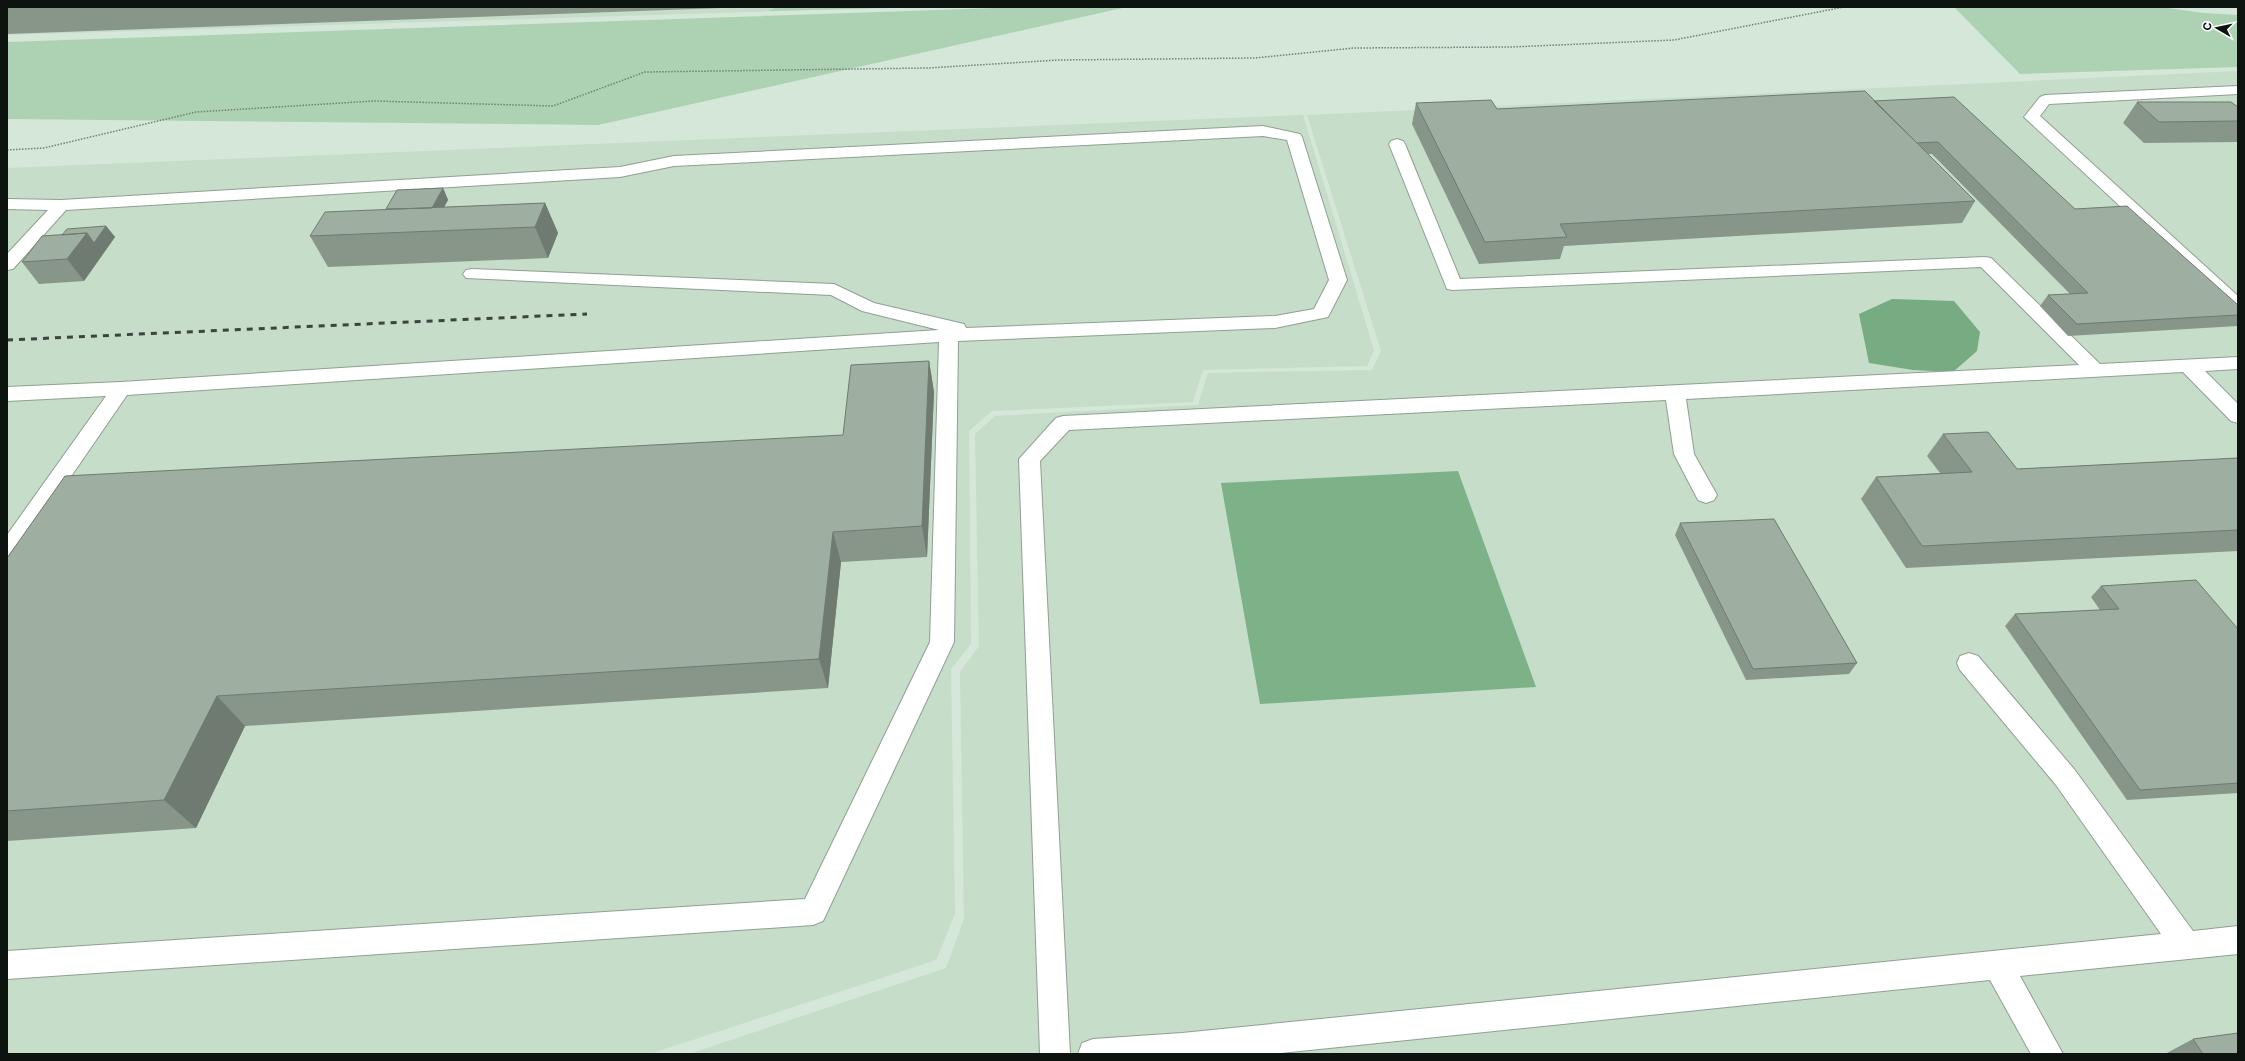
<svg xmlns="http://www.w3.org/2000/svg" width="2245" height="1061" font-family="Inter,sans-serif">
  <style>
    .built { fill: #c5ddc9 }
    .green { fill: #acd2b3 }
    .forest { fill: #77ab82 }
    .water { fill: #7db187 }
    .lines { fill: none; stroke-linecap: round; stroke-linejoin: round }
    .lane-casing { stroke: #8fa092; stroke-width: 2 }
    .path { stroke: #727e74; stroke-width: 1.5; stroke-dasharray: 1.5 1.5; stroke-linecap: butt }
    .lane { fill: #fff; fill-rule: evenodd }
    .rail { stroke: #3b443d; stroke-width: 3; stroke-dasharray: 6 6; stroke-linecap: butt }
    .wall { fill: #88968a }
    .shaded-wall { fill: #6f7a70 }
    .building { fill: #9eaea0; stroke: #6f7a70 }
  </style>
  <rect width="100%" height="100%" fill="#d5e7d8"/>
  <path class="built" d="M7 7H906L7 35Z
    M2238 71V1054H689L946 968 964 919 960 672 979 646 975 434 995 416 1198 405 1208 373 1372 370 1381 351 1307 115Z
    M1303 115 1374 350 1367 366 1203 370 1193 402 992 411 969 431 971 644 951 669 955 914 936 960 650 1054H7V168Z"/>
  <path class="green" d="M778 7H931L768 11Z
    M1026 7H1127L598 125 7 119V42Z
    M1954 7H2160L2204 13 2238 15V67L2020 74Z"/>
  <path class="forest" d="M1892 299 1954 301 1980 332 1977 351 1953 372 1913 370 1869 363 1859 314Z"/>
  <path class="water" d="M1458 471 1536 687 1260 704 1221 483Z"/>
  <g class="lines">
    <g class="lane-casing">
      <path id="lane" d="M2238 86V94L2049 104 2040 116 2238 296V312L2232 310 2024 117 2040 97 2045 95Z
        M1263 126 1300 134 1302 137 1347 280 1328 317 1275 328 958 341 954 642 823 921 813 925 7 979V951L805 899 930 642 939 342 127 395 15 558 7 560V535L106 396 7 401V387L121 382 939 330 862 311 831 295 466 278 463 274 466 270 472 269 834 284 874 303 964 324 966 328 1275 316 1314 309 1329 280 1287 140 1263 136 674 166 620 177 66 210 13 269 7 270V254L48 210 7 209V199L61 200 620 167 674 156Z
        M1397 139 1403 141 1405 144 1460 279 1985 257 1991 258 2100 364 2238 357V369L2205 371 2238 404V423L2231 421 2183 372 1686 399 1694 454 1717 495 1714 500 1706 503 1698 500 1674 454 1666 400 1069 430 1040 461 1070 1054H1040L1019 459 1056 418 1063 416 2079 365 1981 267 1453 290 1447 289 1389 144 1391 141Z
        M1969 653 1978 656 2074 769 2193 931 2238 926V954L2020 976 2063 1054H2031L1990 980 1271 1054H1078L1082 1043 1093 1039 1182 1033 2161 934 2056 785 1960 670 1957 663 1960 656Z"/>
    </g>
    <path class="path" d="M7 150 44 148 196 112 374 101 553 106 645 72 928 68 1059 60 1255 58 1354 48 1511 47 1674 40 1844 7"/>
    <use href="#lane" class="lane"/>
    <path class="rail" d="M7 340 587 314"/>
  </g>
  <path class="wall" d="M7 7H722L721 8 7 34Z
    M1874 101 2075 209 2238 315V326L2068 336 2040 306 2048 295 2070 294 1932 154H1927L1975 201 1962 223 1564 246 1560 259 1479 264 1412 124 1416 103 1497 109Z
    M2137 102 2238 107V142L2144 143 2123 123Z
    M443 188 448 200 444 207 545 203 558 233 548 258 328 267 310 236 386 209Z
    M106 226 115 237 84 281 39 284 22 262 62 235Z
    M929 361 934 392 927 557 841 562 828 688 245 726 196 828 7 841V558L843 435Z
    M1943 434 2017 469 2238 458V551L1906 568 1861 499 1876 477 1940 473 1927 456Z
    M1680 523 1857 663 1849 674 1746 680 1675 535Z
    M2101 586 2238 629V793L2127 800 2005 626 2015 614 2100 610 2091 597Z
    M2193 1039 2238 1054H2165Z"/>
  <path class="shaded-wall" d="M443 188 448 200 431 231 423 225Z
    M545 203 558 233 548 258 535 227Z
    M106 226 115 237 84 281 67 259 87 233Z
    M929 361 934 392 927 557 922 526Z
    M833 532 841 562 828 688 819 659Z
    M217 696 245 726 196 828 164 800Z"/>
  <path class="building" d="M1865 91 1975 201 1560 224 1567 237 1485 242 1416 103 1491 100 1497 109Z
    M1954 97 2075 209 2127 206 2238 305V315L2077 324 2048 295 2088 293 1938 142 1917 143 1874 101Z
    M2137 102H2231L2238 107V121L2159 122Z
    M443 188 432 208 386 209 397 190Z
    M545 203 535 227 310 236 325 212Z
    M106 226 94 243 87 233 62 235 67 229Z
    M87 233 67 259 22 262 42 236Z
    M929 361 922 526 833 532 819 659 217 696 164 800 7 811V558L65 476 843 435 851 365Z
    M1988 432 2017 469 2238 458V530L1922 546 1876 477 1972 472 1943 434Z
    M1774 519 1857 663 1753 669 1680 523Z
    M2196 580 2238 629V783L2140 790 2015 614 2119 609 2101 586Z
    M2238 1033V1054H2203L2193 1039Z"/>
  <rect width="2245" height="1061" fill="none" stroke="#0d140f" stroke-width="16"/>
  <g transform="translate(2217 28) rotate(279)" stroke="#ffffff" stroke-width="3" paint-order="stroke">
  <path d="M0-3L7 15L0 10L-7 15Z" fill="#0d140f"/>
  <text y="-6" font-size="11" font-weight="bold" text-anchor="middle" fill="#0d140f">С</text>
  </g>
</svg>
